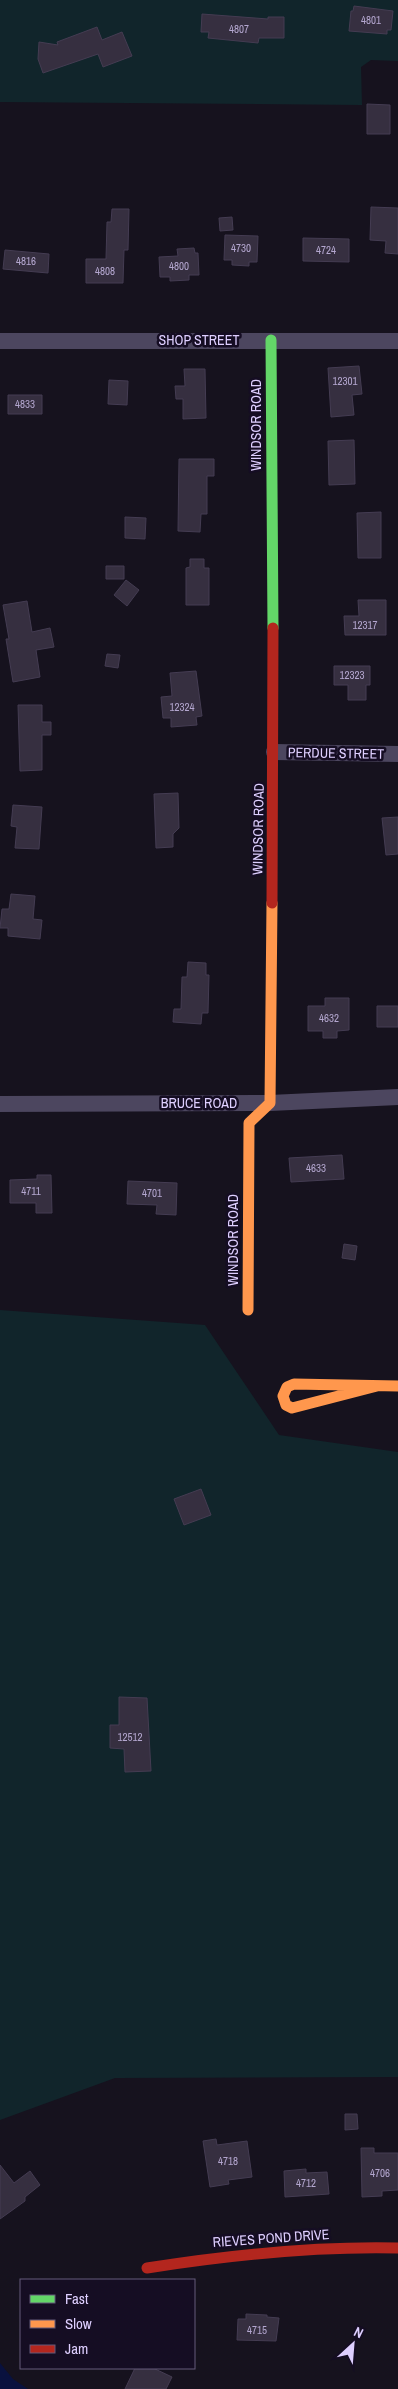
<svg xmlns="http://www.w3.org/2000/svg" width="398" height="2389" font-family="'Archivo Narrow',sans-serif">
  <style>
    .green { fill: #11252b }
    .water { fill: #09113e }
    .building { fill: #362f40; stroke: #443c52 }
    .lines { fill: none; stroke-linecap: round; stroke-linejoin: round }
    .street { stroke: #4c465f; stroke-width: 16 }
    .fast { stroke: #63d668; stroke-width: 11 }
    .slow { stroke: #ff974d; stroke-width: 11 }
    .jam { stroke: #b3261e; stroke-width: 11 }
    .labels { text-anchor: middle; dominant-baseline: central; stroke-width: 5; stroke-linejoin: round; paint-order: stroke }
    .number-label { font-size: 11px; fill: #b4a7cf }
    .street-label { font-size: 14px; fill: #decfff; stroke: #150d23 }
  </style>
  <rect width="100%" height="100%" fill="#16121e"/>
  <path class="green" d="M0 0H398V61L371 60 361 67 362 105 0 102Z
    M0 1310 205 1325 279 1435 398 1452V2077L115 2078 0 2120Z"/>
  <path class="water" d="M0 2363 13 2379 28 2389H0Z"/>
  <path class="building" d="M354 6 393 11 391 30H387V34L349 31 351 11H353Z
    M202 14 268 19V17H284V38H259L258 43 208 38 209 32H201Z
    M97 27 102 40 122 32 132 56 103 67 98 54 43 73 38 59 39 42 58 45 57 42Z
    M367 104 390 105V134H367Z
    M371 207 398 208V254L385 253 386 241 370 240Z
    M112 209H129L128 250H124L123 283H86V259H106L107 222H111Z
    M232 217 233 230 220 231 219 218Z
    M225 235 258 236 257 262H249V266L232 265V260H224Z
    M303 238 349 239V262L303 261Z
    M194 248 195 253H198L199 275H189V280L170 281V277H160L159 257 178 256 177 249Z
    M5 250 49 254 48 273 3 269Z
    M359 366 362 394 352 395 354 415 331 417 328 368Z
    M184 369H205L206 418 183 419V399H176L175 386H185Z
    M109 380 128 381 127 405 108 404Z
    M8 395H42V414H8Z
    M354 440 355 484 329 485 328 441Z
    M179 459H214V476H207V514H201L200 532 178 531Z
    M381 512V558H358L357 513Z
    M125 517 146 518 145 539 125 538Z
    M190 559H204V568H209V605H186V568L190 567Z
    M106 566H124V579H106Z
    M126 580 139 590 127 606 114 595Z
    M358 600H386V635H345L344 616H359Z
    M27 601 32 632 50 628 54 647 36 650 40 677 13 682 6 639H9L3 605Z
    M107 654 120 655 118 668 105 666Z
    M334 666H370V685H366V700H348V685H334Z
    M196 671 202 716 196 717 197 725 171 727V718H163L161 697 172 696 170 673Z
    M18 705H42V722H51V735H42V770L20 771Z
    M178 793 179 828 173 834V847L156 848 154 794Z
    M13 805 42 807 39 849 15 848 17 827 11 826Z
    M398 817V854L386 855 382 818Z
    M11 894 35 896 33 919 42 920 40 939 8 936V928H0L2 909H9Z
    M188 962 206 963V975H209L208 1013H202L201 1024 173 1022 174 1009H181L182 977H187Z
    M325 998H349V1030L337 1031V1038H323V1031H308V1006H325Z
    M377 1006H398V1027H377Z
    M342 1155 344 1179 291 1182 289 1158Z
    M37 1175H51L52 1213H36V1203H10V1180L37 1179Z
    M128 1181 177 1183 176 1215 156 1214 157 1205 127 1204Z
    M344 1244 357 1246 355 1260 342 1258Z
    M201 1489 211 1515 184 1525 174 1499Z
    M119 1697 147 1698 151 1771 125 1772 124 1749 110 1748V1725H119Z
    M345 2114H357L358 2129 345 2130Z
    M216 2139 217 2145 247 2141 252 2177 228 2180 229 2184 210 2187 203 2141Z
    M361 2148H374V2153H398V2190L382 2191V2196L362 2197Z
    M0 2165 14 2183 30 2171 40 2185 25 2197V2201L0 2219Z
    M306 2169V2173L327 2172 329 2194 285 2197 284 2171Z
    M246 2314 267 2315V2317L279 2318 276 2341 237 2340 238 2319H246Z
    M135 2368H153L172 2377 166 2389H125Z"/>
  <g class="lines">
    <path class="street" d="M0 341H398
      M274 752 398 754
      M0 1104 270 1103 398 1097"/>
    <path class="fast" d="M271 340 273 628"/>
    <path class="slow" d="M248 1310 249 1123 270 1103 272 903
      M377 1386 292 1408 286 1405 283 1396 287 1387 294 1384 398 1386"/>
    <path class="jam" d="M272 903 273 628
      M147 2268C230 2255 313 2246 398 2248"/>
  </g>
  <g class="labels">
    <g class="number-label">
      <text x="371" y="20">4801</text>
      <text x="239" y="29">4807</text>
      <text x="241" y="248">4730</text>
      <text x="326" y="250">4724</text>
      <text x="26" y="261">4816</text>
      <text x="179" y="266">4800</text>
      <text x="105" y="271">4808</text>
      <text x="345" y="381">12301</text>
      <text x="25" y="404">4833</text>
      <text x="365" y="625">12317</text>
      <text x="352" y="675">12323</text>
      <text x="182" y="707">12324</text>
      <text x="329" y="1018">4632</text>
      <text x="316" y="1168">4633</text>
      <text x="31" y="1191">4711</text>
      <text x="152" y="1193">4701</text>
      <text x="130" y="1737">12512</text>
      <text x="228" y="2161">4718</text>
      <text x="380" y="2173">4706</text>
      <text x="306" y="2183">4712</text>
      <text x="257" y="2330">4715</text>
    </g>
    <g class="street-label">
      <text x="199" y="340">SHOP STREET</text>
      <text transform="translate(256 425) rotate(-90)">WINDSOR ROAD</text>
      <text transform="translate(336 753) rotate(1)">PERDUE STREET</text>
      <text transform="translate(258 829) rotate(-89)">WINDSOR ROAD</text>
      <text x="199" y="1103">BRUCE ROAD</text>
      <text transform="translate(233 1240) rotate(-90)">WINDSOR ROAD</text>
      <text transform="translate(271 2238) rotate(-4)">RIEVES POND DRIVE</text>
    </g>
  </g>
  <rect x="20" y="2279" width="175" height="90" fill="#150d23" stroke="#655b7b"/>
  <rect x="30" y="2295" width="25" height="8" fill="#63d668" stroke="#655b7b"/>
  <text x="65" y="2304" font-size="15" fill="#decfff">Fast</text>
  <rect x="30" y="2320" width="25" height="8" fill="#ff974d" stroke="#655b7b"/>
  <text x="65" y="2329" font-size="15" fill="#decfff">Slow</text>
  <rect x="30" y="2345" width="25" height="8" fill="#b3261e" stroke="#655b7b"/>
  <text x="65" y="2354" font-size="15" fill="#decfff">Jam</text>
  <g transform="translate(353 2344) rotate(26)" stroke="#150d23" stroke-width="4" paint-order="stroke">
  <path d="M0-4L9 19L0 12L-9 19Z" fill="#decfff"/>
  <text y="-8" font-size="14" font-weight="bold" text-anchor="middle" fill="#decfff">N</text>
  </g>
</svg>
